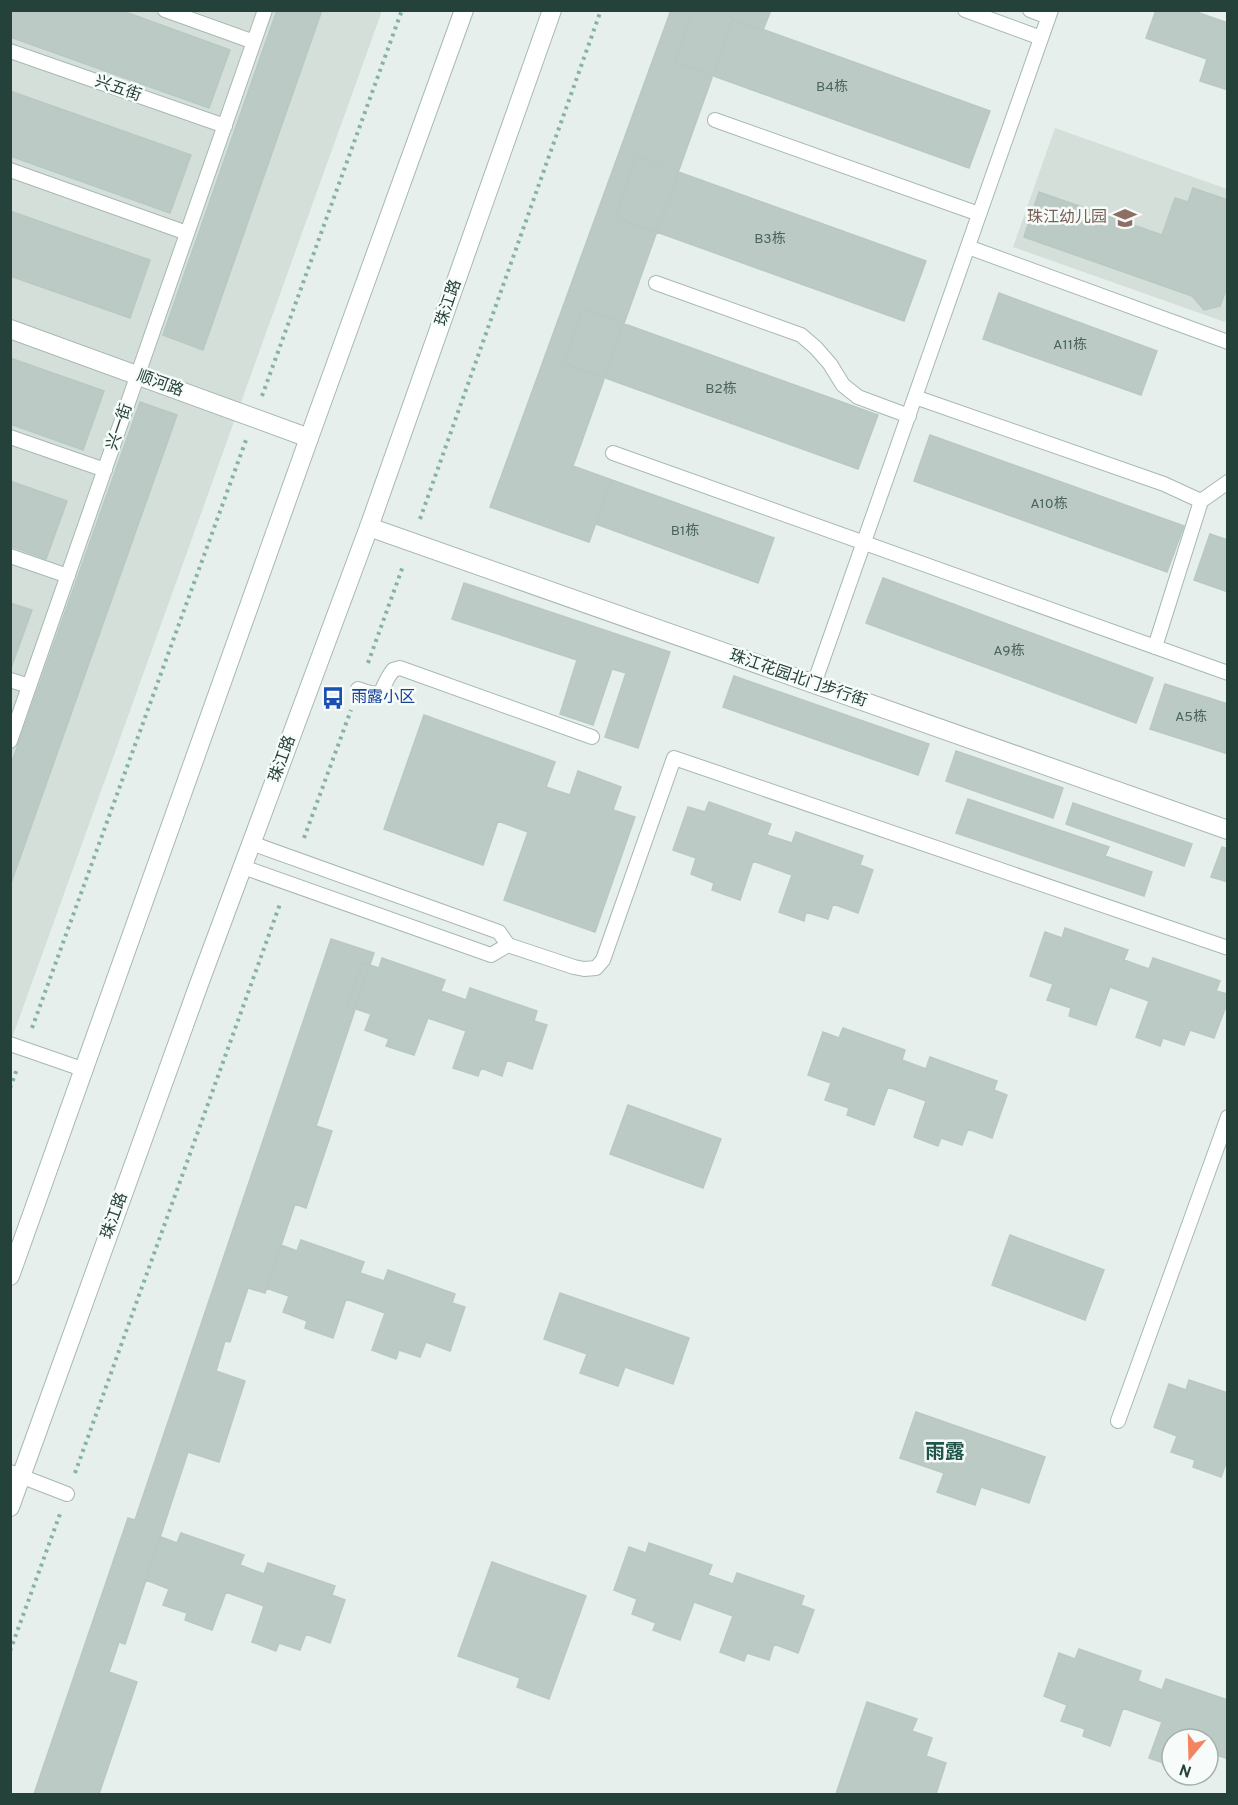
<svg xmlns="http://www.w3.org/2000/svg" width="1238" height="1805" font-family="Overpass,'Noto Sans SC',sans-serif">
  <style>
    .built { fill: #d4dfda }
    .building { fill: #bbcac4; stroke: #b8c9c2; stroke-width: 1.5 }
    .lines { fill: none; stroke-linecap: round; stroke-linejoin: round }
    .service-casing { stroke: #a8b8b2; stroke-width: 16 }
    .minor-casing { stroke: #a8b8b2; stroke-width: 20 }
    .tertiary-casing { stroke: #a8b8b2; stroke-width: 20 }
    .path { stroke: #86b3a5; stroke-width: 4; stroke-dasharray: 3 4.5; stroke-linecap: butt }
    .service { stroke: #fff; stroke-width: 14 }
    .minor { stroke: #fff; stroke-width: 18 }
    .tertiary { stroke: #fff; stroke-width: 18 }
    .labels { text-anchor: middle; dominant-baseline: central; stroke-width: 5; stroke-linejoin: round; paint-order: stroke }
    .number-label { font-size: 14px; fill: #4a645c }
    .street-label { font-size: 16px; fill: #24423a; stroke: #f7fbf9 }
    .education-label { font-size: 16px; fill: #785e54; stroke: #f7fbf9; text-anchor: end }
    .transit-label { font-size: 16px; fill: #164399; stroke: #f7fbf9; text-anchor: start }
    .quarter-label { font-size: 20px; font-weight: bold; fill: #1f5548; stroke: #f7fbf9 }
  </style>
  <rect width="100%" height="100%" fill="#e6efeb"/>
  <path class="built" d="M11 11H382L11 1041Z
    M1055 128 1227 189V315L1225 322 1013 247Z"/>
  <path class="building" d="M10 10H120L230 50 209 108 10 37Z
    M277 10H322L203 350 163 335Z
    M671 10H771L763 30 733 19 573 466 612 480 589 542 490 507Z
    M693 10H709L990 111 969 168 675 62Z
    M1156 10H1191L1228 23V90L1200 81 1207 59 1146 38Z
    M10 91 191 155 170 213 10 156Z
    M637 157 926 261 904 321 615 217Z
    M1193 188 1228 200V285L1220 306 1204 310 1192 296 1024 237 1039 192 1162 235 1175 198 1188 202Z
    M10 211 150 260 130 318 10 276Z
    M999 293 1157 351 1141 395 983 339Z
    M583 309 878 415 858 469 564 363Z
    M10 358 104 391 83 450 10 424Z
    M140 402 177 415 10 886V767Z
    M930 435 1184 526 1167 572 914 481Z
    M612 480 774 538 758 583 596 524Z
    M10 481 67 501 46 559 10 546Z
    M1210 534 1228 540V592L1194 580Z
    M883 578 1153 678 1136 723 866 623Z
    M464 583 670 652 638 748 605 737 626 673 612 669 593 725 560 714 577 660 452 619Z
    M10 603 32 610 11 668H10Z
    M734 676 929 744 918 775 723 707Z
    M1165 684 1228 704V754L1150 729Z
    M424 715 555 762 546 787 570 795 578 771 621 787 613 810 635 817 595 932 504 900 528 832 498 821 483 865 384 829Z
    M956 751 1063 788 1053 818 946 781Z
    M968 799 1109 847 1105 856 1152 872 1144 896 956 833Z
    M709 802 771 824 767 835 792 843 796 832 863 856 860 865 873 870 858 913 833 904 828 919 806 912 804 921 779 912 792 875 753 861 740 900 712 890 714 883 691 874 696 858 673 850 688 807 705 812Z
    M1073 803 1192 844 1184 866 1066 824Z
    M1222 847 1228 849V882L1211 877Z
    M1065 928 1128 950 1124 960 1149 969 1153 958 1220 981 1216 991 1228 994V1001L1214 1038 1190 1030 1184 1045 1163 1038 1160 1046 1136 1037 1149 1001 1110 987 1096 1025 1069 1016 1071 1008 1047 1000 1053 984 1030 976 1045 932 1062 938Z
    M331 939 374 953 316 1126 332 1131 306 1208 295 1204 265 1293 248 1288 230 1342 225 1341 216 1371 245 1381 219 1462 188 1452 125 1644 119 1642 109 1672 137 1682 99 1794H34L128 1518 135 1520Z
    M382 958 445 980 441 991 466 1000 470 988 537 1011 534 1021 547 1025 532 1069 507 1060 502 1076 481 1068 478 1076 453 1068 466 1031 428 1018 414 1055 386 1046 389 1039 365 1030 371 1014 347 1006 363 963 379 968Z
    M843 1028 905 1050 902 1060 926 1069 930 1057 997 1081 994 1090 1007 1095 992 1138 968 1129 962 1145 941 1138 938 1146 914 1137 926 1101 888 1087 874 1125 847 1115 849 1108 825 1100 831 1083 808 1075 823 1032 839 1038Z
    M628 1105 721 1139 703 1188 610 1154Z
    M1010 1235 1104 1270 1085 1320 992 1285Z
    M301 1240 364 1262 360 1273 384 1281 388 1270 455 1294 452 1303 465 1307 450 1351 426 1342 420 1357 399 1350 396 1359 372 1350 385 1313 346 1299 333 1338 305 1328 307 1321 283 1312 289 1296 266 1288 281 1245 297 1251Z
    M560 1293 689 1338 673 1384 625 1367 618 1386 580 1373 587 1354 544 1339Z
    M1189 1380 1228 1393V1458L1221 1477 1193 1467 1195 1460 1171 1452 1177 1436 1154 1427 1169 1384 1186 1390Z
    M916 1412 1045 1457 1029 1503 981 1487 975 1505 937 1492 944 1473 900 1458Z
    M181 1533 244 1555 240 1565 264 1574 268 1563 335 1586 332 1595 345 1600 330 1643 306 1634 300 1650 279 1643 276 1651 252 1642 264 1606 226 1592 212 1630 185 1620 187 1613 163 1605 169 1589 146 1580 161 1537 177 1543Z
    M649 1543 712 1565 708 1575 733 1584 737 1573 804 1596 801 1605 814 1610 798 1653 774 1644 769 1660 747 1653 744 1661 720 1652 733 1616 694 1602 680 1640 653 1630 656 1623 632 1614 637 1599 614 1590 629 1547 646 1553Z
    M492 1562 586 1596 549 1699 517 1687 520 1678 458 1656Z
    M1079 1649 1141 1671 1138 1681 1162 1690 1166 1679 1228 1700V1759L1208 1752V1739H1172V1766L1149 1758 1162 1722 1123 1708 1110 1746 1083 1736 1085 1729 1061 1721 1067 1705 1044 1696 1059 1653 1075 1659Z
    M867 1702 917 1719 912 1731 932 1738 926 1756 946 1763 936 1794H836Z"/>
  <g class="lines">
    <g class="service-casing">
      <path id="service" d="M165 10 254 42
        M965 10 1041 38
        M1030 10 1048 17
        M10 51 225 126
        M715 120 979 214
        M10 170 187 233
        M968 247 1228 342
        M656 283 801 335 816 348 830 364 843 385 858 397 909 416
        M915 397 1164 484 1201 501
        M10 437 105 470
        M613 453 1228 673
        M10 556 68 576
        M1155 647 1201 501 1228 482
        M10 680 29 686
        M814 684 1051 10
        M358 689C388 700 378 689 393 670L400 668 592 737
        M10 741 265 10
        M243 867 491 955 508 945 499 932 251 843
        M508 945 574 967 584 969 596 968 603 960 674 758 1228 948
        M10 1044 85 1070
        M1118 1421 1228 1117
        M10 1472 67 1494"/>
    </g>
    <g class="minor-casing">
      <path id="minor" d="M10 329 309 438
        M369 527 1228 830"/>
    </g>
    <g class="tertiary-casing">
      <path id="tertiary" d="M10 1276 309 438 464 10
        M10 1507 199 984 369 527 552 10"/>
    </g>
    <path class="path" d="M262 396 402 10
      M420 519 601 10
      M368 663 403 566
      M304 838 351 710
      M32 1028 246 440
      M10 1088 17 1069
      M75 1473 280 904
      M10 1651 60 1514"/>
    <use href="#service" class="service"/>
    <use href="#minor" class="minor"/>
    <use href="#tertiary" class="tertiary"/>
  </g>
  <defs>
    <g id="school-bare" transform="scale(1.8)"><path d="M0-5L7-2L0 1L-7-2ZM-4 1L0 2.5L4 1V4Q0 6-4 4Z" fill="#8d6e63" stroke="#f7fbf9" stroke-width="2.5" paint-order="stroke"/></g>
    <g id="bus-bare" transform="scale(1.8)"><path d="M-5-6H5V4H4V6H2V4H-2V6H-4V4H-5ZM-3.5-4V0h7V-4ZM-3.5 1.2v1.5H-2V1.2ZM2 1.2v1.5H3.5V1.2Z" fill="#1a4fb4" stroke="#f7fbf9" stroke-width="2.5" paint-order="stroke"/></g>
  </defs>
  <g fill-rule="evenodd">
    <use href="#school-bare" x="1125" y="218"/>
    <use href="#bus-bare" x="333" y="698"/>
  </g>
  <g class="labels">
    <g class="number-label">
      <text x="832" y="87">B4栋</text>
      <text x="770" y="239">B3栋</text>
      <text x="1070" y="345">A11栋</text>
      <text x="721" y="389">B2栋</text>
      <text x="1049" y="504">A10栋</text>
      <text x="685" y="531">B1栋</text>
      <text x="1009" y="651">A9栋</text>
      <text x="1191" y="717">A5栋</text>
    </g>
    <g class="street-label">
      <text transform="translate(118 89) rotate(19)">兴五街</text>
      <text transform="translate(449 303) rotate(-71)">珠江路</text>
      <text transform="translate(160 384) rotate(20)">顺河路</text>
      <text transform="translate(120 427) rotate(-71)">兴一街</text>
      <text transform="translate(798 679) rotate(19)">珠江花园北门步行街</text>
      <text transform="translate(283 759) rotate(-70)">珠江路</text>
      <text transform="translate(115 1216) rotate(-70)">珠江路</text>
    </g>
    <g class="education-label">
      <text x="1107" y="218">珠江幼儿园</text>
    </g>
    <g class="transit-label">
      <text x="351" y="698">雨露小区</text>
    </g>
    <g class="quarter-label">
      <text x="945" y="1453">雨露</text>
    </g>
  </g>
  <rect width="1238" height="1805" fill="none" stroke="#24423a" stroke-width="24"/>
  <g transform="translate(1190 1757) rotate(199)"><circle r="28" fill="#f7fbf9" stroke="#a3b1ad" stroke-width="1.5"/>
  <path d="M0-4.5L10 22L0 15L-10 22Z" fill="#f4845f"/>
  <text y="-9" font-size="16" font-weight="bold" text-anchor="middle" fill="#24423a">N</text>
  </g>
</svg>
